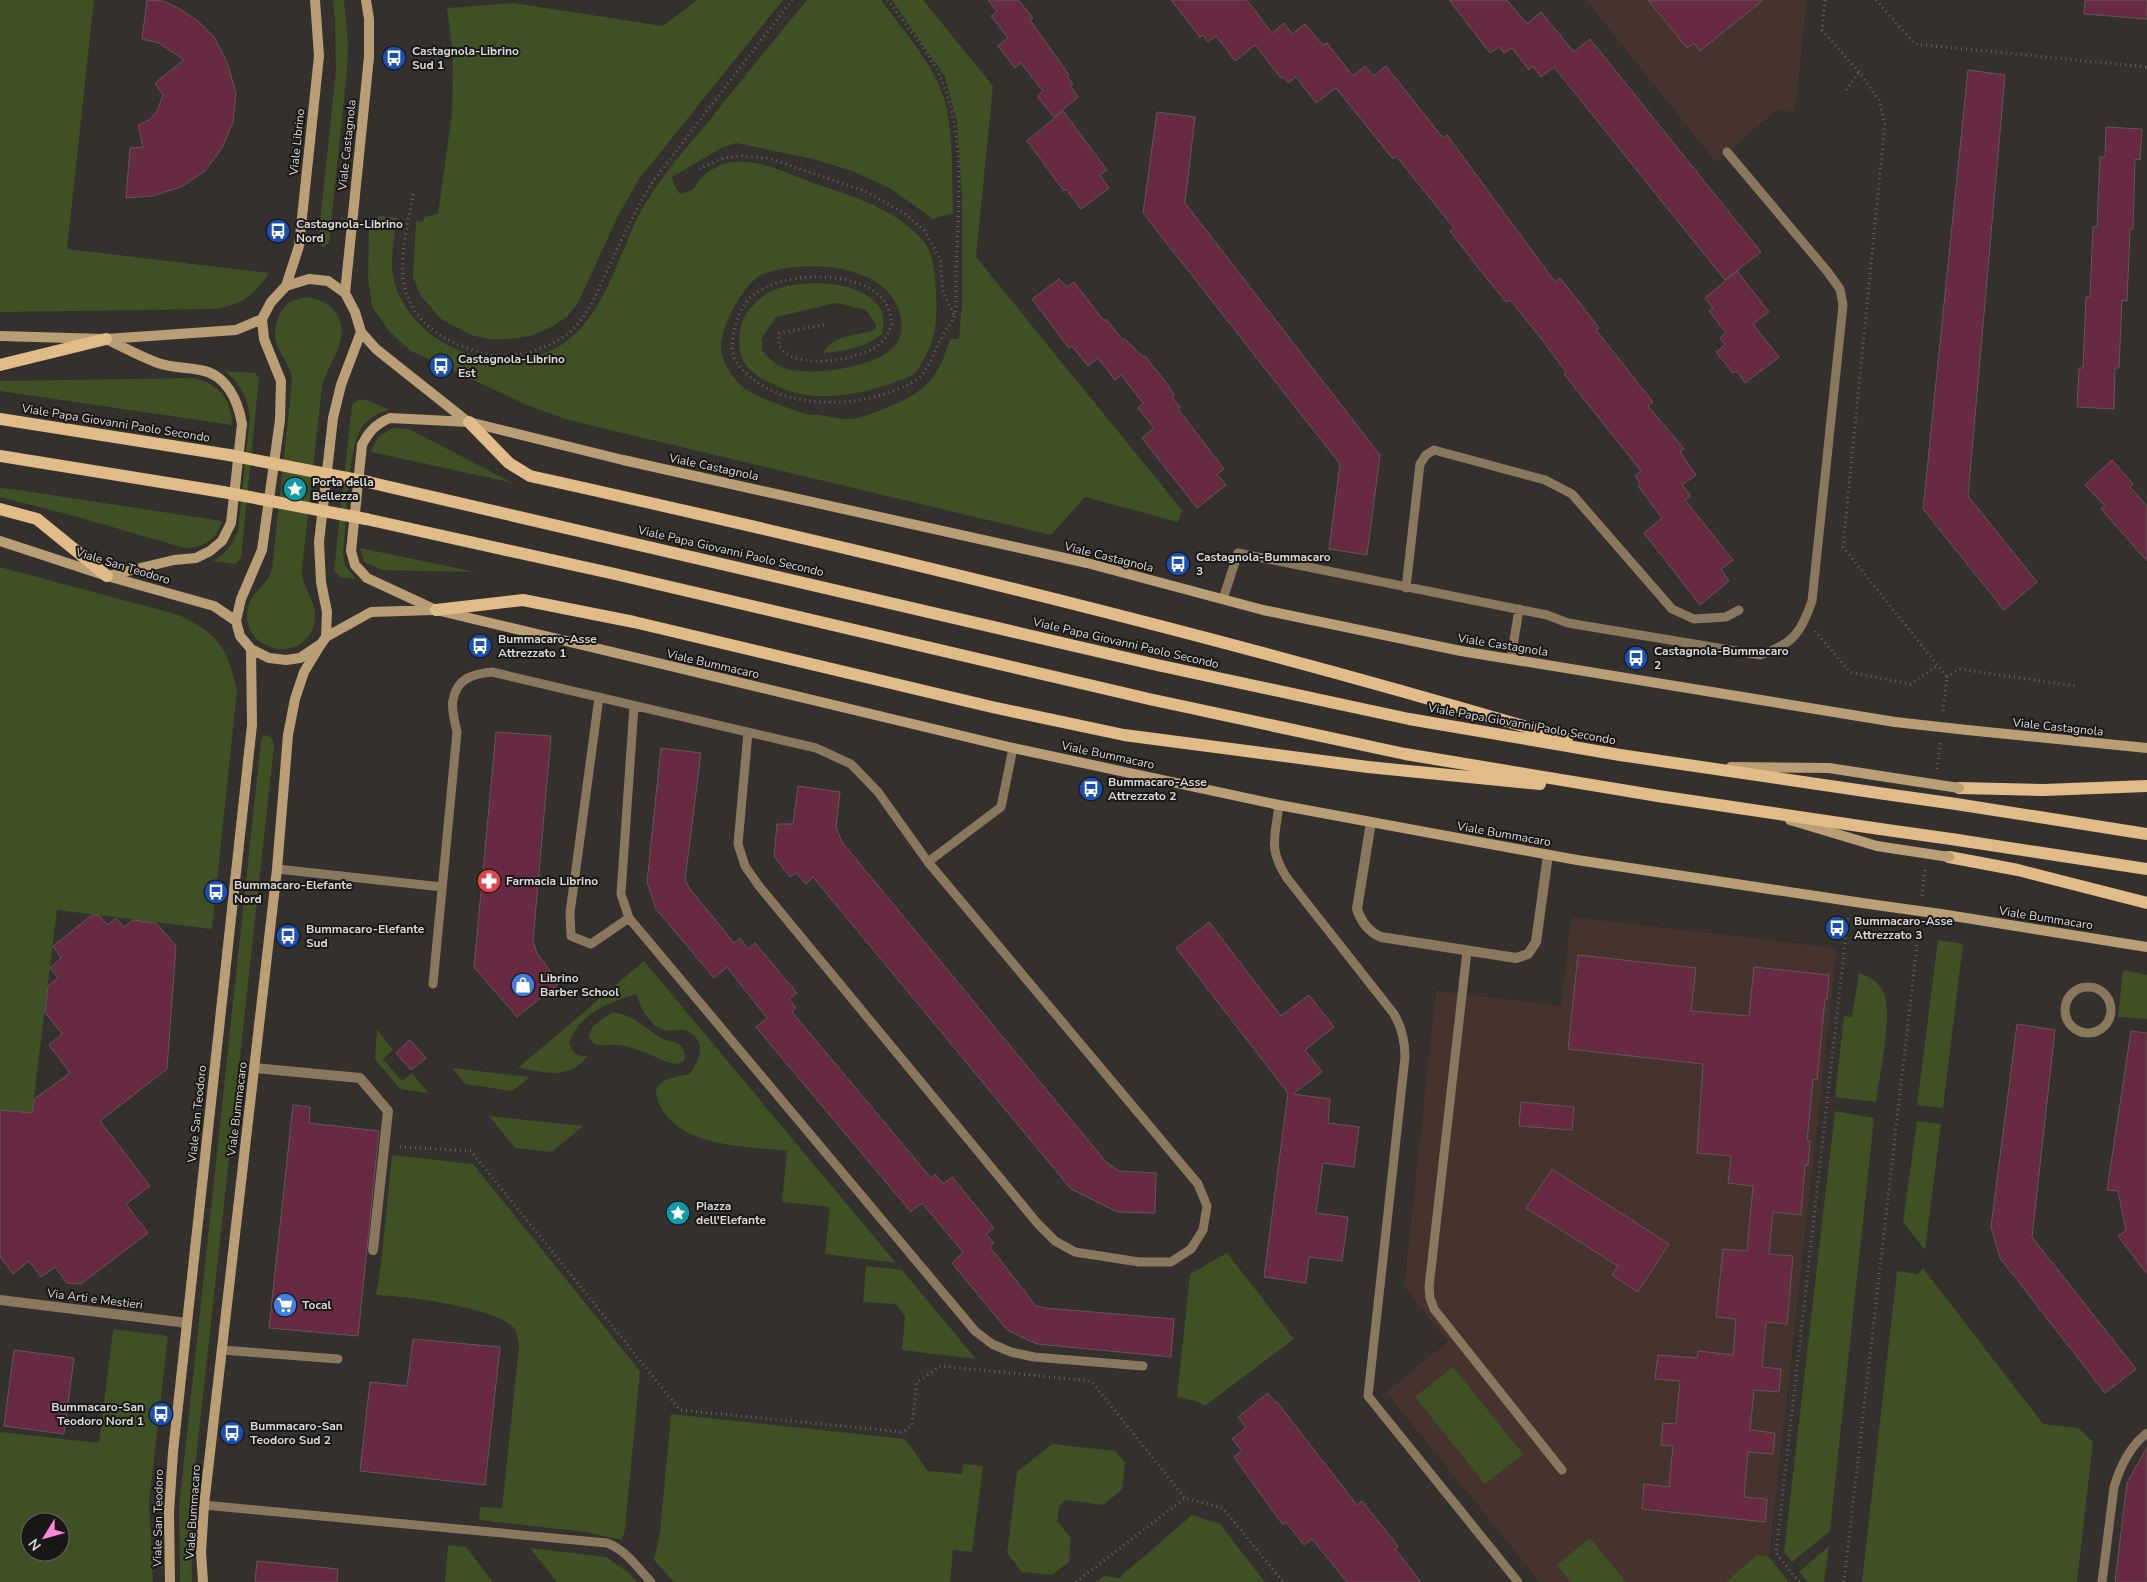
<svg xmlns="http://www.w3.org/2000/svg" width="2147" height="1582" font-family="'Nunito Sans',sans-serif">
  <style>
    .education { fill: #47332e }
    .green { fill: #3e5024; fill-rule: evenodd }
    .building { fill: #682942; stroke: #5f595b }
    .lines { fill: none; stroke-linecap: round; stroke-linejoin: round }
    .path { stroke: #656360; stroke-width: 3; stroke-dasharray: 1 4; stroke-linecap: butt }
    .service { stroke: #89775e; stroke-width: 9 }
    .minor { stroke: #89775e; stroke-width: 10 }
    .secondary { stroke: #ba9e76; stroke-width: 10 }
    .primary { stroke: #e1bc88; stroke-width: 12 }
    .secondary-bridge { stroke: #ba9e76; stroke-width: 10 }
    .primary-bridge { stroke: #e1bc88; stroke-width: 12 }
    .labels { text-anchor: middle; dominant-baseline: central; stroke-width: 4; stroke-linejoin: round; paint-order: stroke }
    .poi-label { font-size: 12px; font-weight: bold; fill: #dbd9d7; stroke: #1a1817; text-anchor: start }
    .street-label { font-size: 12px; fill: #dbd9d7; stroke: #1a1817 }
  </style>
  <rect width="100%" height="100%" fill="#33302d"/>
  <path class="education" d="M1586 0H1807L1795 112 1777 110 1716 162Z
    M1571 917 1837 948 1769 1557 1757 1555 1726 1582H1540L1386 1392 1448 1342 1404 1286 1436 991 1561 1006Z"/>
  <path class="green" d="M0 0H94L67 249 269 273C253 296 246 302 218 309L0 312Z
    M333 0H344L348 44 347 70 329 243 323 247 318 241 336 70 335 18Z
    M697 0H783L639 179 618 216 578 303 567 317 551 327 531 336 509 339H488L471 335 441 319 421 296 413 278 416 221 423 222 424 217 438 214 452 114 453 56 447 8 513 3 663 26Z
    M807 0H881C902 29 928 57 941 90 954 122 952 178 953 213L933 219 891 189 855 172 813 159 736 143 721 148 672 177 674 185 680 194C684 193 689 192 692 190 696 188 697 183 699 180 707 171 720 164 731 162 760 158 793 176 819 185 855 197 894 209 921 238 934 252 935 274 936 293 937 318 937 334 925 357 922 361 920 367 917 371 912 377 901 380 895 382 865 394 821 402 789 391 771 384 743 373 740 351 739 343 739 329 742 322 747 309 761 295 774 290 802 279 864 279 881 310 885 318 883 326 882 334 864 348 845 351 823 353 833 334 857 336 875 330L876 324 866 310 836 303 776 317 762 338V350C767 356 773 363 781 367 807 378 884 368 898 341 903 332 902 320 899 311 884 263 803 259 763 274 744 282 720 328 721 347 721 361 734 381 745 389 758 398 791 409 808 415 821 413 832 419 846 419 860 419 873 413 886 408 924 393 939 378 950 339H959L962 302V197L957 122 945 77 892 0H923L993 86 976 257 1182 510 1178 522 1085 497 1051 535 610 430 565 419 527 405 411 351 390 332 372 307 368 278 369 224 379 216 397 218C395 233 392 249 392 263 392 295 414 324 439 340 475 364 528 368 564 343 606 314 619 251 643 207 650 196 658 184 666 173 680 154 697 136 712 117 743 78 775 39 807 0Z
    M306 297C318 299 329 302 336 313 352 337 329 362 322 386L302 570C301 588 317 600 315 618 310 669 234 652 249 604 253 590 267 587 272 569L292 381C291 366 283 359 277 345 272 333 277 313 287 304 292 300 299 299 306 297Z
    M225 371 255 373 259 378 241 558 235 564 213 561C226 554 233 544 238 530L250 417C248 398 240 383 225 371Z
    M193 378C218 383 232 399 232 425L0 391V381Z
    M359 399 370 401 389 410C377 413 368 418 361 429 348 449 346 525 343 553L345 566 356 579 340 577 334 570 352 405Z
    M393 428 409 429 513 483 371 452 378 437Z
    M0 488 12 489 222 521C217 539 204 548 185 548L67 514 0 497Z
    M360 548 476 572 382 570 364 562Z
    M0 567 179 615C219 634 227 648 237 690L212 929 57 910 32 1113 0 1110Z
    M267 735 272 738 274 746 191 1506 192 1582H180L179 1506 182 1480 261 741 263 736Z
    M1938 940 1963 944 1943 1108 1917 1105Z
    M644 961 896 1263 825 1254 830 1207 782 1202 787 1151C746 1146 673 1148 657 1098 651 1079 677 1077 689 1074 701 1060 708 1038 684 1030 678 1029 670 1032 664 1030 650 1025 639 1008 637 994 609 1002 580 1013 569 1043 573 1053 578 1057 588 1056 567 1081 546 1072 518 1068Z
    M2123 970 2147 975V1019L2118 1017Z
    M1859 973C1869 977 1878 981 1883 991 1894 1012 1879 1077 1876 1102L1835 1097 1844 1016 1852 1017Z
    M612 1013C632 1012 646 1030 663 1039 668 1041 674 1041 678 1044 684 1048 686 1055 684 1061 674 1069 658 1057 648 1054 638 1050 628 1046 618 1045 611 1044 601 1047 595 1044 578 1033 603 1018 612 1013Z
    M377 1029 393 1050 383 1059 402 1081 412 1073 428 1093 400 1089 375 1059Z
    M452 1068 530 1077 512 1091 465 1084Z
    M1835 1111 1874 1118 1830 1531 1792 1562 1784 1552Z
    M489 1116 583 1126 552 1152 515 1148Z
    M1917 1121 1941 1124 1925 1250 1903 1222Z
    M392 1155 473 1164 640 1371 625 1529 622 1540 585 1532 479 1520 480 1507 502 1508 519 1346C518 1341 517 1332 514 1328 495 1307 405 1296 376 1295L381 1264Z
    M1227 1253 1294 1339 1205 1406 1196 1401 1177 1397 1190 1274Z
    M866 1266 902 1270 976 1359 902 1350 905 1316 896 1304 863 1302Z
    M1923 1268 2043 1424 2078 1428 2093 1442 2077 1582H1862L1897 1271 1918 1274Z
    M113 1329 168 1336 149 1502 153 1582H0V1432L99 1443ZM30 1522H60V1552H30Z
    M1453 1367 1523 1454 1485 1484 1415 1397Z
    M671 1414 905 1439 928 1471 962 1474 963 1464 983 1466 972 1552 953 1550 950 1582H674L654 1560 660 1532Z
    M1052 1444 1115 1451 1125 1463 1122 1490 1103 1505 1066 1500 1059 1506 1057 1521 1071 1538 1069 1562 1052 1575 1022 1572 1007 1553 1017 1472Z
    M1192 1515 1220 1524 1265 1582H1096L1104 1576 1119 1578Z
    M1590 1538 1626 1582H1571L1557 1565Z
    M448 1545 466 1547 493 1582H445Z
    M1829 1546 1824 1582H1808L1799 1572Z
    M530 1548 606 1557 629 1573 637 1582H557Z
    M1757 1555 1769 1557 1789 1582H1726Z"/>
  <path class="building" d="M147 0 163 1 178 8 197 20 214 37 227 62 236 93 233 122 222 148 205 171 181 187 152 196 126 198 130 148 143 147 138 125 149 120 157 111 163 95 155 83 184 60 159 43 142 39Z
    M988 0H1018L1033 18 1030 20 1069 75 1067 76 1073 84 1070 86 1078 97 1054 117 1037 96 1043 91 1021 63 1015 68 998 46 1008 38 991 16 997 12Z
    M1171 0H1247L1272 33 1284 23 1292 34 1305 24 1323 45 1327 43 1353 76 1365 66 1374 76 1386 66 1443 138 1447 135 1555 282 1560 278 1583 307 1599 328 1596 330 1653 402 1648 406 1684 449 1680 452 1696 475 1682 485 1691 496 1685 500 1733 560 1721 569 1729 581 1700 605 1644 533 1662 518 1638 486 1640 483 1635 476 1641 471 1564 374 1566 372 1536 332 1510 300 1506 302 1480 270 1450 231 1454 228 1396 156 1393 159 1336 88 1316 103 1296 77 1288 83 1283 77 1281 78 1255 45 1235 61 1216 36 1208 42 1203 35 1200 37Z
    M1449 0H1507L1527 24 1541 12 1574 52 1590 39 1761 252 1725 280 1554 67 1541 77 1533 66 1529 70 1512 48 1504 53 1499 47 1490 53Z
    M1648 0H1763L1700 51 1694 43 1687 48Z
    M2085 0H2147V19L2084 14Z
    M1968 70 2005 75 1968 496 2037 582 2004 610 1923 509Z
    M1063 111 1107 170 1100 175 1109 188 1081 209 1066 189 1064 191 1027 141Z
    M1157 112 1195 117 1185 203 1380 455 1367 555 1329 549 1340 464 1143 213Z
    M2106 127 2142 129 2140 160 2135 159 2133 229H2130L2127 301 2122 300 2119 368H2115L2114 409 2077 407 2079 368H2083L2086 297H2090L2093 227H2097L2100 157H2105Z
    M1737 271 1769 312 1753 324 1779 357 1745 383 1737 371 1733 373 1716 352 1725 345 1720 338 1726 333 1709 311 1713 308 1705 298Z
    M1059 279 1067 287 1074 282 1104 321 1106 319 1123 340 1125 339 1142 356H1145L1168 385 1174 395 1172 397 1180 407 1178 409 1224 469 1217 474 1226 485 1197 508 1142 438 1154 428 1138 408 1143 403 1121 375 1115 380 1098 358 1088 366 1072 346 1069 348 1032 299Z
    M2112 460 2133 484 2130 487 2147 506V561L2101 509 2105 506 2085 485Z
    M496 732 551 736 533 941 537 953 559 983 517 1017 474 967Z
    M661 748 701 753 685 880 690 889 734 943 740 938 748 949 755 943 797 993 789 999 796 1008 792 1012 931 1178 935 1174 943 1184 952 1177 994 1228 986 1234 994 1243 990 1247 1036 1306 1046 1308 1174 1319 1171 1357 1037 1344 1007 1330 952 1263 963 1252 922 1203 911 1212 756 1027 767 1018 727 967 714 978 656 909 647 882Z
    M798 786 840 792 836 827 842 842 1106 1162 1119 1171 1156 1173 1155 1213 1117 1212 1071 1189 813 877 806 884 796 873 790 877 774 856 777 824H793Z
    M92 915 100 916 107 925 116 918 124 927 133 920 156 923 176 946 167 1069 100 1121 150 1186 126 1204 148 1233 81 1284 67 1283 55 1267 41 1277 29 1261 13 1274 0 1257V1110L32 1113 34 1099 70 1073 49 1045 62 1034 45 1012 48 986 58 978 50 968 61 958 53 946Z
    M1209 922 1281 1016 1309 995 1334 1027 1305 1050 1322 1072 1293 1094 1330 1099 1328 1123 1359 1127 1354 1167 1323 1163 1316 1213 1348 1217 1342 1261 1309 1257 1306 1283 1264 1277 1288 1093 1176 948Z
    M1578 955 1696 968 1691 1011 1749 1016 1754 967 1829 975 1827 1000 1825 999 1817 1080 1813 1079 1807 1141H1810L1808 1165H1805L1801 1215 1773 1212 1769 1254 1793 1256 1787 1324 1766 1322 1762 1367 1781 1369 1779 1392 1754 1390 1750 1430 1775 1433 1773 1454 1748 1452 1744 1497 1767 1499 1765 1522 1642 1509 1644 1484 1669 1487 1673 1446 1661 1445 1663 1423 1676 1424 1680 1381 1655 1379 1658 1355 1697 1358 1698 1351 1733 1355 1736 1319 1716 1317 1723 1249 1747 1251 1753 1186 1728 1183 1731 1156 1697 1153 1703 1064 1568 1049Z
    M2017 1024 2055 1030 2032 1237 2136 1369 2105 1393 2000 1258 1991 1227Z
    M2131 1031 2147 1033V1274L2118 1236 2126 1230 2118 1191 2107 1190Z
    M410 1040 426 1058 411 1070 396 1053Z
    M1521 1102 1574 1107 1572 1130 1519 1126Z
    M293 1105 310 1107 309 1123 379 1131 358 1336 269 1328Z
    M1552 1169 1669 1244 1638 1292 1612 1275 1618 1266 1526 1208Z
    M413 1339 500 1347 485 1485 360 1471 370 1382 407 1386Z
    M14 1350 74 1358 64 1434 4 1426Z
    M1268 1393 1276 1403 1277 1402 1357 1505 1362 1501 1398 1546 1395 1549 1421 1582H1347L1312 1539 1304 1545 1286 1522 1283 1525 1234 1457 1242 1451 1232 1439 1246 1428 1238 1417Z
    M2147 1447V1582H2115L2127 1483Z
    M257 1561 338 1569 337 1582H255Z"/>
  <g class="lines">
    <path class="path" d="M1825 0 1822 30 1859 72 1879 100 1885 123 1843 547 1947 677 1943 712
      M1876 0 1915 44 2147 67
      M1846 90 1859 72
      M699 169 723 158 742 156 768 158 865 191 904 213 924 230 940 258 943 293 954 315
      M413 194C408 225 397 262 406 292 416 325 446 342 476 351 482 353 488 355 494 356 521 357 552 348 572 330 589 314 597 292 607 271 622 240 635 209 654 180L792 0
      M824 325 779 333V346C781 348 784 353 787 354 807 367 855 360 874 348 884 342 888 334 892 324 890 315 888 303 881 297 853 269 778 271 750 298 742 306 737 317 735 328 733 337 731 344 733 353 735 364 744 372 753 379 792 411 864 407 907 385 911 383 918 380 921 376 930 366 934 351 941 339 944 331 951 324 954 317 958 306 955 283 956 270 958 211 966 137 942 81 930 52 906 26 888 0
      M1815 631 1850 672 1910 684 1937 666
      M1947 677 1959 669 2075 686
      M1937 769 1940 743
      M1922 896 1925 870
      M400 1147 471 1151 680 1410 903 1432 912 1425 917 1382 941 1366 1091 1381 1185 1498
      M1076 1582 1185 1498 1223 1508 1283 1582
      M1799 1582 1776 1553 1848 917
      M1844 1582 1919 927"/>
    <path class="service" d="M1406 588 1420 464 1426 455 1434 450 1545 480 1572 494 1672 609 1694 619 1726 617 1739 610
      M1223 599 1238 553 1547 615 1568 623 1760 655C1793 644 1801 633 1812 601L1843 305 1840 289 1827 271 1727 152
      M1511 659 1519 609
      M599 697 570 913 571 936 591 944 629 918
      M634 706 621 894 629 918 975 1331 992 1344 1011 1352 1034 1357 1143 1366
      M748 732 738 844 745 866 759 886 1038 1224 1055 1241 1075 1252 1139 1262H1171L1191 1249 1203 1230 1207 1206 1198 1184 928 862
      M1279 805C1275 838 1268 849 1287 878L1394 1014C1402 1028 1405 1040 1405 1057L1368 1396 1518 1582
      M277 869 442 887
      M1467 951 1429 1287 1430 1298 1434 1309 1562 1470
      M433 984 457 732C455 723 451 709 453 700 457 678 473 674 492 672L816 748 851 764 878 792 928 862 1001 807 1013 748
      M2065 1010a23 23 0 1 1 46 0a23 23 0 1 1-46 0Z
      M222 1350 338 1359
      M204 1505 607 1543C626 1550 637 1567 651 1582
      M2102 1582 2114 1487C2120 1467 2130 1446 2147 1433"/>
    <path class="minor" d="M1371 822 1357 909C1361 921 1369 932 1381 937L1516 958 1528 954 1536 942 1548 855
      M254 1068 360 1078 388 1111 373 1250
      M0 1300 187 1323"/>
    <path class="secondary" d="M286 286 299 246 319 56 315 0
      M345 293 369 57V19L366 0
      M0 336 106 339 236 330 262 319
      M106 339C123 347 141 357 158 363 171 368 187 367 200 370 226 374 238 400 242 424L231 523 222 541 210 551 196 558 174 560 107 576
      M0 541 107 576 214 606 236 621
      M433 610 371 612 326 637 321 644 300 658 286 660 269 658 251 649 240 636 236 621 241 599 262 550 280 420 281 381 264 339 262 319 271 302 286 286 309 279 328 281 345 293 355 312 361 332 376 349 468 422
      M326 637 327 612 321 582 319 542 333 418 341 385 361 332
      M1967 730 2147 748
      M1731 767 1829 768 1887 777
      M1790 820 1877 846
      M1869 904 1577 860 1279 805 1013 748 436 610 367 578 355 565 351 551 362 445C369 431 376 424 390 418L469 422 623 460 1087 563 1263 610 1461 651 1895 722
      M1941 914 2147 947
      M170 1582 169 1512 173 1452 252 725 251 649
      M203 1582 201 1552 204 1505 277 869 288 735 295 699 304 672 321 644"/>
    <path class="primary" d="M0 365 106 339
      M0 419 229 455
      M469 422 509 463 530 476C878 553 1225 637 1567 739
      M0 456 223 492
      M368 482 1157 665 1409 719 1620 755 1885 794
      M0 509 37 519 107 576
      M366 519 615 574 1149 699 1405 754 1658 796 1880 829
      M436 610 523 600 634 622 992 707 1124 735 1368 767 1540 784
      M1959 788 2044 790 2147 786
      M1956 804 2147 834
      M1951 839 2147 869
      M1949 857 2018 870 2147 903"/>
    <path class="secondary-bridge" d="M1895 722 1967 730
      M1887 777 1959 788
      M1877 846 1949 857
      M1869 904 1941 914"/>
    <path class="primary-bridge" d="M229 455 368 482
      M223 492 366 519
      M1885 794 1956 804
      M1880 829 1951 839"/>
  </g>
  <defs>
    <g id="bus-disc" transform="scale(1.25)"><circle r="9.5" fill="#1a4fb4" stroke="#1a1817"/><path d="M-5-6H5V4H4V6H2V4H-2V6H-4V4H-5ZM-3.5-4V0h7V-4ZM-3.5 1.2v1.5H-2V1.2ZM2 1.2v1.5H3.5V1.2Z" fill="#fff"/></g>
    <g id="sight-disc" transform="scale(1.25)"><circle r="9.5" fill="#0f9aa8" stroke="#1a1817"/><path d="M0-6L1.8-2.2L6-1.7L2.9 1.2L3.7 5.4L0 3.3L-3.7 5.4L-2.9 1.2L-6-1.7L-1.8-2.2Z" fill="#fff"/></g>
    <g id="pharmacy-disc" transform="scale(1.25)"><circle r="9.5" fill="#e0444e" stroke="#1a1817"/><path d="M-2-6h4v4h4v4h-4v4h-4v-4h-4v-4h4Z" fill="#fff"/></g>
    <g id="shop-disc" transform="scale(1.25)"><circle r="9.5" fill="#3f7fe0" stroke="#1a1817"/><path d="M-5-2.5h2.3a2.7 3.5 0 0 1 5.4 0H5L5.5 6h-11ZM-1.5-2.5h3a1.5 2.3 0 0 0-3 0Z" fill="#fff"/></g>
    <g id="supermarket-disc" transform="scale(1.25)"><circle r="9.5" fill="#3f7fe0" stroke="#1a1817"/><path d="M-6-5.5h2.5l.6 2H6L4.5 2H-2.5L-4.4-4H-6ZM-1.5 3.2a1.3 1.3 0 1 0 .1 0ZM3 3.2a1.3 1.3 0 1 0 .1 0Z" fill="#fff"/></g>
  </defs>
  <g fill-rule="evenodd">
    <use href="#bus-disc" x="394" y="58"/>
    <use href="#bus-disc" x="278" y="231"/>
    <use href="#bus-disc" x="441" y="366"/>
    <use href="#sight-disc" x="295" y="489"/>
    <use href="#bus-disc" x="1178" y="564"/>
    <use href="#bus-disc" x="480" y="646"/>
    <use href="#bus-disc" x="1636" y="658"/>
    <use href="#bus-disc" x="1091" y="789"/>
    <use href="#pharmacy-disc" x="489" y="881"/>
    <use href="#bus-disc" x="216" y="892"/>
    <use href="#bus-disc" x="1837" y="928"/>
    <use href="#bus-disc" x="288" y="936"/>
    <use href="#shop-disc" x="523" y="985"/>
    <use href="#sight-disc" x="678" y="1213"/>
    <use href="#supermarket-disc" x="285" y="1305"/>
    <use href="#bus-disc" x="161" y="1414"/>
    <use href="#bus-disc" x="232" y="1433"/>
  </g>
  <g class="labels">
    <g class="poi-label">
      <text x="412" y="51">Castagnola-Librino<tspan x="412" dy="14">Sud 1</tspan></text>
      <text x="296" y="224">Castagnola-Librino<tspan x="296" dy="14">Nord</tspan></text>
      <text x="458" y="359">Castagnola-Librino<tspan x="458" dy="14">Est</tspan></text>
      <text x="312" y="482">Porta della<tspan x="312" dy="14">Bellezza</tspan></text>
      <text x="1196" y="557">Castagnola-Bummacaro<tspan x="1196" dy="14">3</tspan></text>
      <text x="498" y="639">Bummacaro-Asse<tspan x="498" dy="14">Attrezzato 1</tspan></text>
      <text x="1654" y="651">Castagnola-Bummacaro<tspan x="1654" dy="14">2</tspan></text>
      <text x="1108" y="782">Bummacaro-Asse<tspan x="1108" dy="14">Attrezzato 2</tspan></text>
      <text x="506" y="881">Farmacia Librino</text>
      <text x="234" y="885">Bummacaro-Elefante<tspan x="234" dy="14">Nord</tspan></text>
      <text x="1854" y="921">Bummacaro-Asse<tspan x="1854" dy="14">Attrezzato 3</tspan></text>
      <text x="306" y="929">Bummacaro-Elefante<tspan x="306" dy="14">Sud</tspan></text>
      <text x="540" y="978">Librino<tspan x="540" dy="14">Barber School</tspan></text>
      <text x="696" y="1206">Piazza<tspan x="696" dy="14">dell'Elefante</tspan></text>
      <text x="302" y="1305">Tocal</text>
      <text x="144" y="1407" text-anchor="end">Bummacaro-San<tspan x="144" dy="14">Teodoro Nord 1</tspan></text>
      <text x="250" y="1426">Bummacaro-San<tspan x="250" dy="14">Teodoro Sud 2</tspan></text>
    </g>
    <g class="street-label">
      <text transform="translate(297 142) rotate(-84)">Viale Librino</text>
      <text transform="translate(347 145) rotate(-84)">Viale Castagnola</text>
      <text transform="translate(116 423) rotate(9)">Viale Papa Giovanni Paolo Secondo</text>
      <text transform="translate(714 467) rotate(12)">Viale Castagnola</text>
      <text transform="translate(731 551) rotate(13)">Viale Papa Giovanni Paolo Secondo</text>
      <text transform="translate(1109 557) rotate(14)">Viale Castagnola</text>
      <text transform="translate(123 566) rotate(17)">Viale San Teodoro</text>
      <text transform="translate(1126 643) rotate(13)">Viale Papa Giovanni Paolo Secondo</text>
      <text transform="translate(1503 645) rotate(9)">Viale Castagnola</text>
      <text transform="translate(713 664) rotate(13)">Viale Bummacaro</text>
      <text transform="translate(1522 724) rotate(10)">Viale Papa Giovanni Paolo Secondo</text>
      <text transform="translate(2058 727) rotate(6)">Viale Castagnola</text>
      <text transform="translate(1108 755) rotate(12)">Viale Bummacaro</text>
      <text transform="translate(1504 834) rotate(10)">Viale Bummacaro</text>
      <text transform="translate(2046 918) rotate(9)">Viale Bummacaro</text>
      <text transform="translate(237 1109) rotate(-83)">Viale Bummacaro</text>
      <text transform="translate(197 1114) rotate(-84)">Viale San Teodoro</text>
      <text transform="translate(95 1299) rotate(7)">Via Arti e Mestieri</text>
      <text transform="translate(193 1512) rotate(-86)">Viale Bummacaro</text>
      <text transform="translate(158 1518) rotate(-89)">Viale San Teodoro</text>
    </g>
  </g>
  <g transform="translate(45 1537) rotate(233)"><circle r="24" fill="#1a1817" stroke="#676564"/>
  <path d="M0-4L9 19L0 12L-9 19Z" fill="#ff85df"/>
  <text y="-8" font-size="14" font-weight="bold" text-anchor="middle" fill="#dbd9d7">N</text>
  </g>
</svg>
